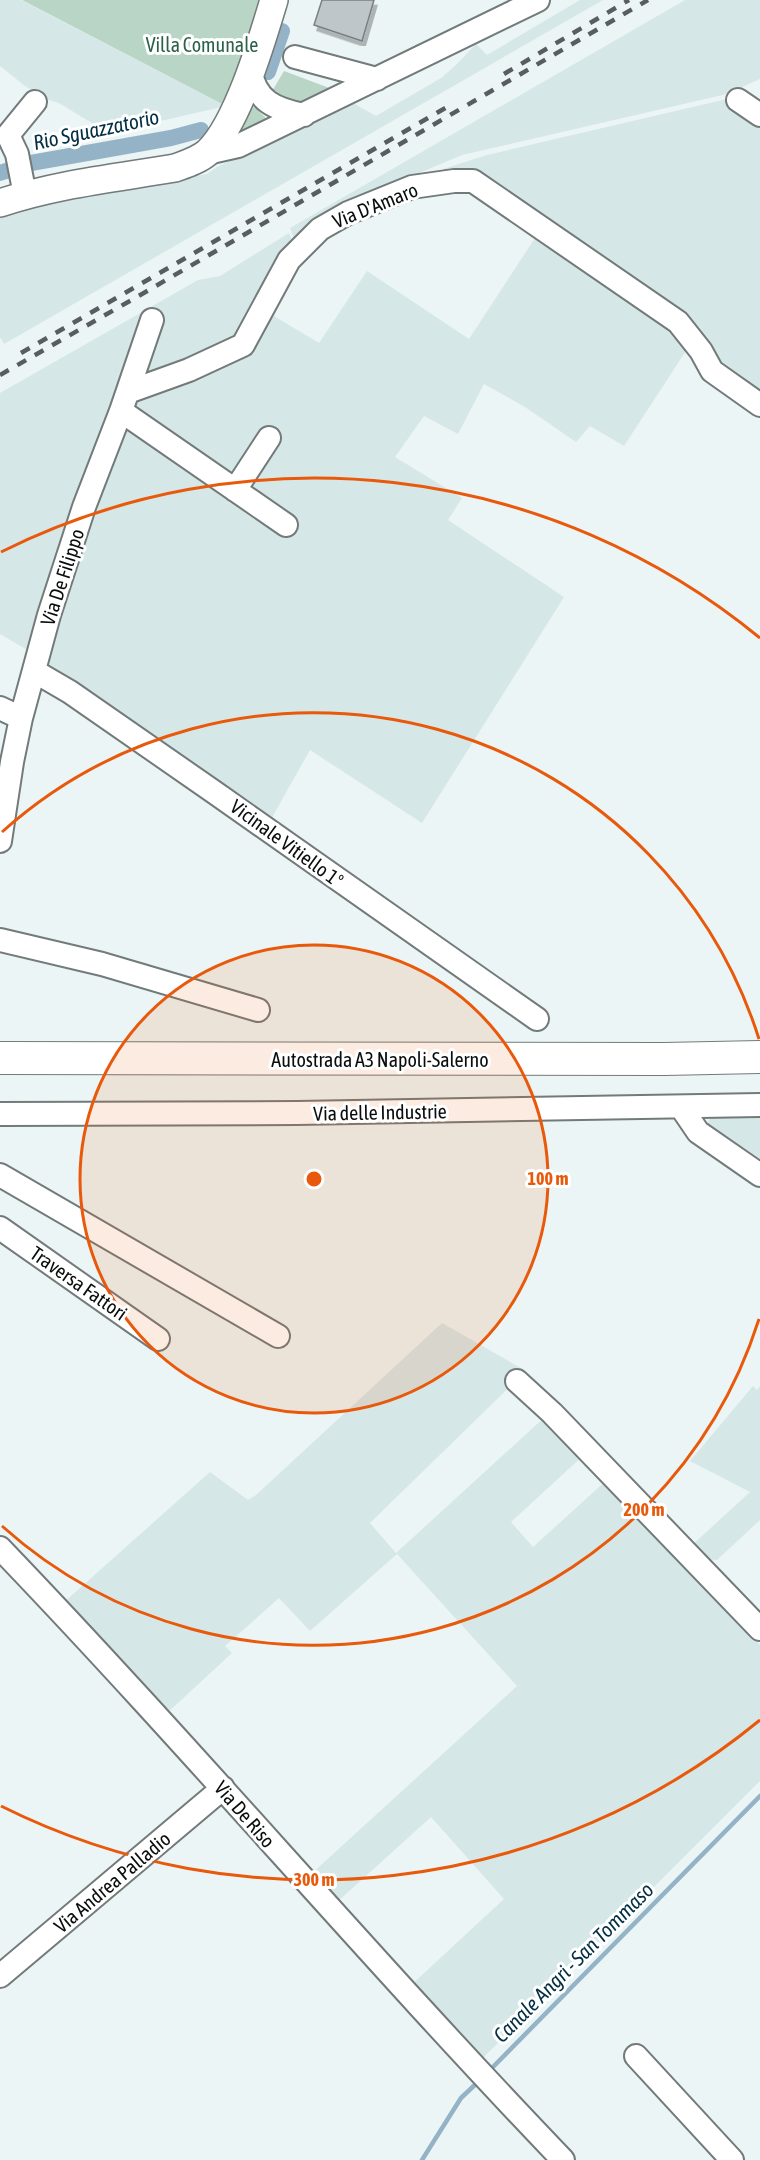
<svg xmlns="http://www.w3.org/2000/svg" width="760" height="2160" font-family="'Asap Condensed',sans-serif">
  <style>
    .built { fill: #d6e7e7 }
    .green { fill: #b9d5c5 }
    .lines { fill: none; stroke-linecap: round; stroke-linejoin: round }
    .stream { stroke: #95b3c6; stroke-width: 4.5 }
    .canal { stroke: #95b3c6; stroke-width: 16 }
    .building { fill: #bec6c9; stroke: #798082; stroke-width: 1.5; filter: url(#shadow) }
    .minor-casing { stroke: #727a7a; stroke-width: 26 }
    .major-casing { stroke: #727a7a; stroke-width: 30 }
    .highway-casing { stroke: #727a7a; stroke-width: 34 }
    .minor { stroke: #fff; stroke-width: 22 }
    .major { stroke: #fff; stroke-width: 27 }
    .highway { stroke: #fff; stroke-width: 32 }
    .rail { stroke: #585d5d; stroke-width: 4.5; stroke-dasharray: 10 10; stroke-linecap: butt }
    .ring { fill: none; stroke: #e8590c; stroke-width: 3 }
    .labels { text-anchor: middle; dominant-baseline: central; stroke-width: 6; stroke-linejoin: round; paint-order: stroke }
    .park-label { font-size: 20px; fill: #2b6148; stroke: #fff }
    .street-label { font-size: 20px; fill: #0a0d0d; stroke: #fff }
    .water-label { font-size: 21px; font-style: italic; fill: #022f43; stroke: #fff }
    .centre { fill: #e8590c; stroke: #fff; stroke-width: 3 }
    .ring-label { font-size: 18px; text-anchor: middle; font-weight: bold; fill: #e8590c; stroke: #fff; stroke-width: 6; stroke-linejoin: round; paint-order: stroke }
  </style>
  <defs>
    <filter id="shadow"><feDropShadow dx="3" dy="5.5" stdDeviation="0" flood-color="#0004"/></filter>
  </defs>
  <rect width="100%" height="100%" fill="#ecf5f5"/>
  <path class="built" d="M0 0H21L226 106 108 133 59 103 46 99 25 86 0 66Z
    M580 0H603L4 344 0 337V215L59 200 207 174 217 167 353 103 376 116 441 78 455 66 476 44 487 55Z
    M685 0H760V79L727 94 462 155 343 205 295 242 290 228Z
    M727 99 760 124V398L711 362 695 337 624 446 590 426 576 442 525 407 484 384 458 434 424 416 395 457 462 498 448 520 564 597 422 823 310 750 270 821 50 675 29 651 0 634V393L198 280 220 276 289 233 300 258 269 313 319 343 367 271 469 339 537 235 443 169 487 155Z
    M760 1116V1169L701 1130 711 1118Z
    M442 1323 526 1371 370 1523 396 1553 547 1415 585 1454 511 1522 533 1547 609 1478 760 1645V1781L477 2064 408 1988 504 1899 431 1817 335 1904 309 1876 517 1686 397 1554 310 1631 279 1598 225 1646 232 1653 165 1715 62 1604 210 1472 248 1500 256 1495Z
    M753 1386 757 1390 760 1386V1520L717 1560 703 1559 691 1546 750 1492 690 1461Z"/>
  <path class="green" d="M22 0H266L226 106Z
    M284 71 332 89C300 105 304 107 271 93Z
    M249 102 270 122 238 134Z"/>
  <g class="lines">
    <path class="stream" d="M488 2072 760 1796
      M422 2160 461 2098 480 2080"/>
    <path class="canal" d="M268 72 282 31
      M0 173 31 163 171 138 201 130"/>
  </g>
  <path class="building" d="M322 0H374L362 41 314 25Z"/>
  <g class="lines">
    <g class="minor-casing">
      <path id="minor" d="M295 57 377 79
        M250 70C256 101 274 109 304 115
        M738 100 760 115
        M207 153 238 146 538 0
        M25 195 17 154 8 135 35 102
        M128 392 189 370 243 345 289 260 320 229 348 213 412 187 454 181H473L678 322 701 351 712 371 760 405
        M121 411 286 525
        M235 490 269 438
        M34 671 70 692 214 792 537 1019
        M0 708 21 718
        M0 841 12 762 21 718 49 615 84 507 121 411 152 320
        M0 940 102 964 258 1010
        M681 1107 698 1132 760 1175
        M0 1114 297 1113 760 1105
        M0 1175 278 1336
        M0 1228 158 1339
        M517 1381 552 1413 760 1629
        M0 1548C192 1748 371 1960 563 2160
        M0 1976 223 1788
        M636 2056 732 2160"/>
    </g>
    <g class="major-casing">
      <path id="major" d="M0 203C56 184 116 178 175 168 186 164 199 160 208 152 238 123 262 40 274 0"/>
    </g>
    <g class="highway-casing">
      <path id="highway" d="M0 1058 664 1059 760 1057"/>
    </g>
    <use href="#minor" class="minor"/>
    <use href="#major" class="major"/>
    <use href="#highway" class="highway"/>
    <path class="rail" d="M504 74 629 0
      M21 353 447 107
      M0 375 142 294 648 0"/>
  </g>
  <circle cx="314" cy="1179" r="234" fill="#e8590c" fill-opacity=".12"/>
  <g class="ring">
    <circle cx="314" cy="1179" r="234"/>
    <path d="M759 1319A467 467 0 0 1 2 1526M2 832A467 467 0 0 1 759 1039"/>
    <path d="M760 1720A701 701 0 0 1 1 1806M1 552A701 701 0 0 1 760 638"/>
  </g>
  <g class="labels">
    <g class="park-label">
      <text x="202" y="44">Villa Comunale</text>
    </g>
    <g class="street-label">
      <text transform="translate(375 205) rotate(-22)">Via D'Amaro</text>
      <text transform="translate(62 577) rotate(-72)">Via De Filippo</text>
      <text transform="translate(287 843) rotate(36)">Vicinale Vitiello 1°</text>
      <text x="380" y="1059">Autostrada A3 Napoli-Salerno</text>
      <text transform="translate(380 1112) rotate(-1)">Via delle Industrie</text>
      <text transform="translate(79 1283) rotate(35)">Traversa Fattori</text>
      <text transform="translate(245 1814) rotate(49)">Via De Riso</text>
      <text transform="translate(112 1882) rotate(-40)">Via Andrea Palladio</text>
    </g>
    <g class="water-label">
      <text transform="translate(96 129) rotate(-12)">Rio Sguazzatorio</text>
      <text transform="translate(573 1962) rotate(-45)">Canale Angri - San Tommaso</text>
    </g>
  </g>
  <circle cx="314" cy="1179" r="9" class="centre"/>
  <g class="ring-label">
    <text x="548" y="1185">100 m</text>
    <text x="644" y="1516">200 m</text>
    <text x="314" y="1886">300 m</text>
  </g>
</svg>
